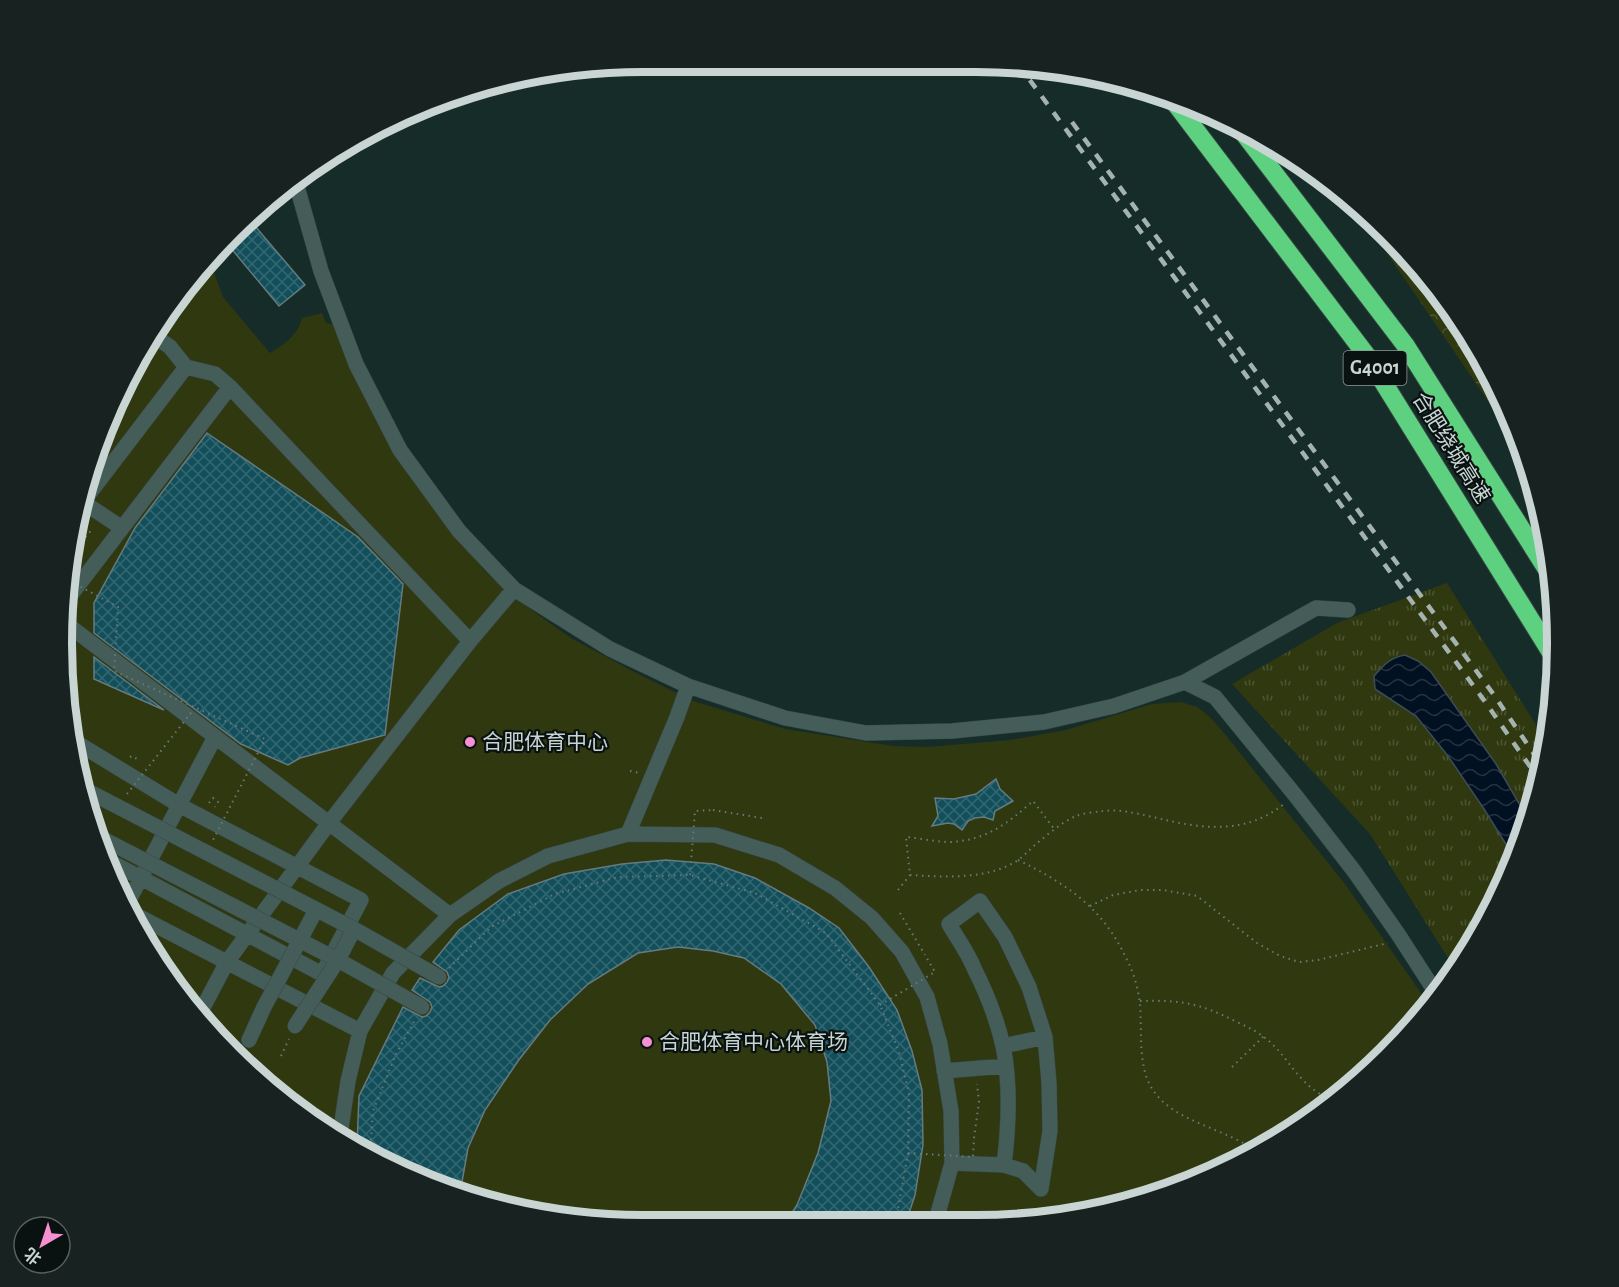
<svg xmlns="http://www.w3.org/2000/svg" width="1619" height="1287" font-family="'Alegreya Sans','Noto Sans SC',sans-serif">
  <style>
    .green { fill: #303810 }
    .forest { fill: url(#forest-crowns) }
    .park { fill: url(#park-tufts) }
    .water { fill: url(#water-waves); stroke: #3d4c56; stroke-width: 1.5 }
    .building { fill: url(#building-cross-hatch); stroke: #647b81; stroke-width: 1.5 }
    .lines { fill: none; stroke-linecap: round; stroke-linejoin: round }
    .minor-casing { stroke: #354643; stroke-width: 16 }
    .highway-casing { stroke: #354643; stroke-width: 20 }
    .path { stroke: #697a77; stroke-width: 2; stroke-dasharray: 1.5 4.5; stroke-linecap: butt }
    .minor { stroke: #455d58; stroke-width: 15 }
    .highway { stroke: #5ed180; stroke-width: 18 }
    .rail { stroke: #a4b3b0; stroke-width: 4.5; stroke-dasharray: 10 10; stroke-linecap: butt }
    .minor-bridge-casing { stroke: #354643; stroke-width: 16; stroke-linecap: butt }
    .path-bridge { stroke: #697a77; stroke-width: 2; stroke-dasharray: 1.5 4.5; stroke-linecap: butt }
    .minor-bridge { stroke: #455d58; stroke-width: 15 }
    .poi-dot { fill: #f690d0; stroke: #091211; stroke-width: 2 }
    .labels { text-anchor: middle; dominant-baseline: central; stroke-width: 4.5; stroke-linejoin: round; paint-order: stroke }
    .shield { fill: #091211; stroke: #8f9a98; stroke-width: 1.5 }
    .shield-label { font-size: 20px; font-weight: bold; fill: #c8d5d2 }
    .street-label { font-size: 21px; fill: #c8d5d2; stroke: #091211 }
    .poi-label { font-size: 21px; fill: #c8d5d2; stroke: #091211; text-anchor: start }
    .rim { fill: none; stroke: #c8d5d2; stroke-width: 8 }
  </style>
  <defs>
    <pattern id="forest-crowns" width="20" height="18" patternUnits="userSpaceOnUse" patternTransform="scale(1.5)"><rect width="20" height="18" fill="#303810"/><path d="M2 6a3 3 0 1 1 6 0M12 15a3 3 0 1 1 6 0" fill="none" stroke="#4c5432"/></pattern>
    <pattern id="park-tufts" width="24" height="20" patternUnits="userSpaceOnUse" patternTransform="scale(1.5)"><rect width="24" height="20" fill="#303810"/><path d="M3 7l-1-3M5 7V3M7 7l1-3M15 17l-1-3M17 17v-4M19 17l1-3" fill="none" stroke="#4c5432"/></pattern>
    <pattern id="water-waves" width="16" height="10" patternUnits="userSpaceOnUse" patternTransform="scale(1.5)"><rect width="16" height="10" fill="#011121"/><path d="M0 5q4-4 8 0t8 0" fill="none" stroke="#253340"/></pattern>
    <pattern id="building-cross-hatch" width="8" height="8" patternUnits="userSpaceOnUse" patternTransform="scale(1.5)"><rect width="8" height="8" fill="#124f5b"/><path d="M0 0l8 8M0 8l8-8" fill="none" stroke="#336772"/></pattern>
  </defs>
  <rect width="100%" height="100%" fill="#162c28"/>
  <path class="green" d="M210 261 223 297 270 353C285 344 297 336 302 318L322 313 326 323 333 324 424 494 485 571 530 609 571 638 638 674 693 701 785 729 893 746 927 747 1010 740 1066 730 1152 704 1181 702 1197 707 1210 717 1224 733 1345 884 1430 1006 1359 1081 1266 1148 1162 1195 1014 1224 643 1225 530 1214 420 1181 289 1105 206 1027 139 934 81 794 62 643 81 493 140 352Z"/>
  <path class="forest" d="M1350 199 1359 206 1413 260 1480 353 1527 458Z"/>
  <path class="park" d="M1447 583 1546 741 1538 794 1497 901 1455 969 1370 834 1232 684 1337 623Z"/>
  <path class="water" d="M1405 655 1418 661 1431 672 1496 764 1528 819 1514 857 1484 809 1448 756 1416 716 1375 689 1374 676C1384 665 1389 658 1405 655Z"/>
  <path class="building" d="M249 219 305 285 279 306 225 241 232 232Z
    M207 433 358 537 403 584 385 735 300 758 288 765 241 744 94 633V603L135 528Z
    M94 657 164 710 94 679Z
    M996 779 1000 789 1013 801 995 811 993 820 984 817 975 818 968 821 962 830 954 824 948 823 932 826 938 816 935 798 954 799 976 794Z
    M666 860 714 864 755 878 809 908 839 928 869 967 897 1010 912 1051 922 1090 923 1145 915 1195 905 1225H784L797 1205 818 1153 831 1101 827 1062 815 1025 781 984 744 958 713 951 678 947 638 953 588 984 550 1020 518 1061 485 1110 468 1148 460 1193 420 1181 357 1145 359 1096 403 1007 422 1017 426 1016 430 1012 432 1007 430 1002 412 990 420 978 439 987 443 986 447 982 449 977 447 972 433 962 459 930 508 894 564 874 622 864Z"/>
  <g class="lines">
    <g class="minor-casing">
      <path id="minor" d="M296 183 321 271 356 364 400 450 459 531 514 589 610 649 688 686 785 718 866 733 952 731 1044 722 1114 706 1185 682 1316 608 1348 610
        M175 307 178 304
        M153 335 170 347 186 367 215 374 230 387 470 641
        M83 502 122 528
        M79 507 186 367
        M67 600 230 387
        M64 622 450 915
        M1185 682 1215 697 1295 795 1354 871 1398 934 1438 996
        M74 741 179 805 361 900 322 974 109 861
        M628 834 677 717 688 686
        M127 904 215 737
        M130 912 360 1031
        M198 1017 227 962 329 823 470 641 514 589
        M249 1040 264 1007
        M1003 1046 1045 1037
        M944 1071 1005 1066
        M340 1135 348 1081 360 1031 393 973 450 915 499 881 548 856 628 834 715 835 779 855 835 888 872 918 902 952 927 997 940 1044 951 1111 952 1163 935 1224
        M952 1163 1004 1165 1023 1171 1041 1189
        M1004 1165C1009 1125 1011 1085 1003 1046 997 1019 986 992 974 968 968 953 957 938 949 924L980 901 1005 937 1029 987 1045 1037 1049 1083 1050 1131 1041 1189"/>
    </g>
    <g class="highway-casing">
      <path id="highway" d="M1169 95 1367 356 1555 659
        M1239 127 1406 346 1553 579"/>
    </g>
    <path class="path" d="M74 551 93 528
      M130 757 132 756 137 759 135 762
      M630 771 639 773
      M209 803 213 798 218 802 215 807
      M713 810 762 818
      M1018 860C1065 883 1102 907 1125 956 1133 970 1138 987 1140 1004 1142 1028 1138 1063 1150 1085 1169 1122 1225 1127 1257 1152
      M910 875C943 877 989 880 1018 860 1024 856 1029 850 1035 845 1047 835 1062 822 1076 816 1084 813 1095 812 1103 811 1122 809 1139 814 1157 818 1203 829 1245 835 1284 804
      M898 890 910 875 906 837C920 838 935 842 949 842 985 841 1007 824 1033 801L1055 830
      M1090 906 1113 895 1140 890H1163L1197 896 1257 943 1280 956 1299 962 1318 960 1388 943
      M900 913 925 955
      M449 968 491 927 555 894 618 877 690 875 755 893 826 933 880 1005 899 1052 909 1093 908 1153 898 1209 892 1225
      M1140 1001C1182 1000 1199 1003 1237 1022 1250 1028 1262 1034 1272 1044 1284 1055 1291 1068 1302 1079 1310 1088 1321 1095 1331 1101
      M281 1056 289 1039
      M1232 1067 1264 1036
      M974 1138 979 1102 977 1084
      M370 1152 373 1111 396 1054 415 1020"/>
    <use href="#minor" class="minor"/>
    <use href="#highway" class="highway"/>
    <path class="rail" d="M1018 64 1486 703 1540 781
      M1072 122 1494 695 1542 766"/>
    <g class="minor-bridge-casing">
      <path id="minor-bridge" d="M80 787 354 929 439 977
        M99 837 338 960 422 1007
        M264 1007 316 910
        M295 1026 338 960 354 929"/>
    </g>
    <path class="path-bridge" d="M70 581 118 607 114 671 265 739 213 840
      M127 794 194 709
      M690 875 695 811 713 810
      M880 1005 935 972 925 955
      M908 1153 973 1157 974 1138"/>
    <use href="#minor-bridge" class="minor-bridge"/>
  </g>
  <g class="poi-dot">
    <circle cx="470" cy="742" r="6"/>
    <circle cx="647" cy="1042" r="6"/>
  </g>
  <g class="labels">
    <rect class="shield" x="1343.5" y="351" width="63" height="34" rx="4.5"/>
    <g class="shield-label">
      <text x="1375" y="368">G4001</text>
    </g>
    <g class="street-label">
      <text transform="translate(1451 448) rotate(58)">合肥绕城高速</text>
    </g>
    <g class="poi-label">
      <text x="482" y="742">合肥体育中心</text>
      <text x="659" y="1042">合肥体育中心体育场</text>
    </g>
  </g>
  <path d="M0 0H1619V1287H0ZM643 72H976A571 571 0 0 1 1547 643V644A571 571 0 0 1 976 1215H643A571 571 0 0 1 72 644V643A571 571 0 0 1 643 72Z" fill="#182220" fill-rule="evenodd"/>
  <path class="rim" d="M643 72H976A571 571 0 0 1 1547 643V644A571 571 0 0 1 976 1215H643A571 571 0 0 1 72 644V643A571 571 0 0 1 643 72Z"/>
  <g transform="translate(42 1245) rotate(219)"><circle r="28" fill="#091211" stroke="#55605e" stroke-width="1.5"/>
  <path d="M0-4.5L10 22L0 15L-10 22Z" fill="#f690d0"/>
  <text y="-9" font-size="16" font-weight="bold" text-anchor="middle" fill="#c8d5d2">北</text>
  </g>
</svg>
